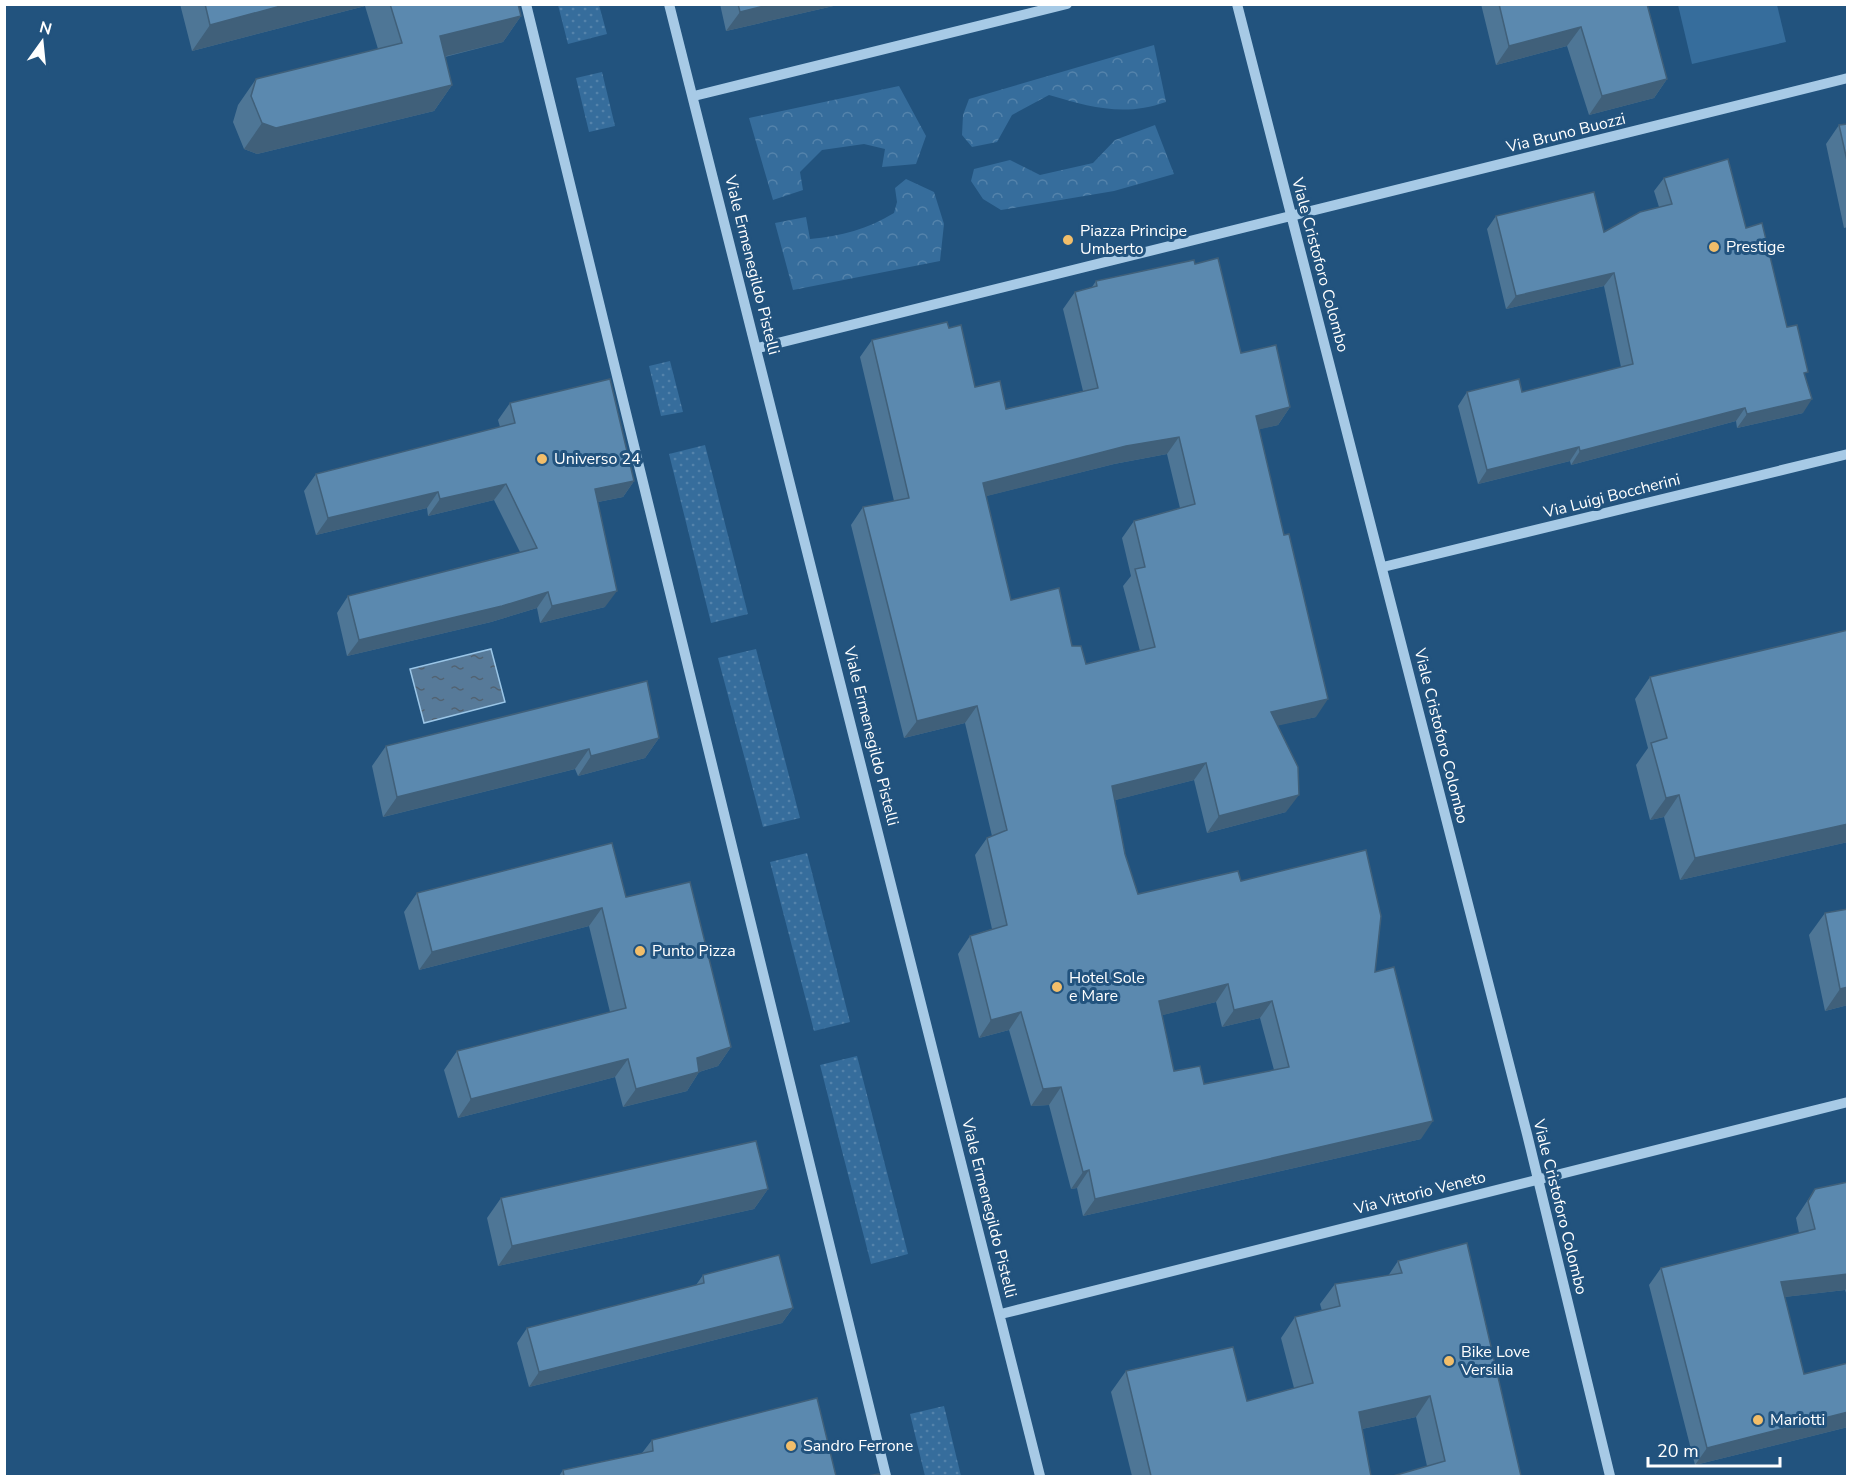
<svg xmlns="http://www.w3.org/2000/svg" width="1852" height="1481" font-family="'Nunito Sans',sans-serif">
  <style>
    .grass { fill: url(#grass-dots) }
    .forest { fill: url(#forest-crowns) }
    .garden { fill: #366d9c }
    .water { fill: url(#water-ripples); stroke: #9bc6e7; stroke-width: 1.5 }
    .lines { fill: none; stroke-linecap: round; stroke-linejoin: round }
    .minor { stroke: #a7cae6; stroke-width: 10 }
    .wall { fill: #4e7696; fill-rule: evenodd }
    .shaded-wall { fill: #40607a }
    .building { fill: #5b89af; stroke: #40607a; stroke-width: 1.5; fill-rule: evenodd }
    .poi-dot { fill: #f2be6a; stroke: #22537e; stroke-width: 2 }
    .labels { text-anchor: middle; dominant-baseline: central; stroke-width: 6; stroke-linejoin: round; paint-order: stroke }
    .street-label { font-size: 16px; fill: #fff; stroke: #22537e }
    .poi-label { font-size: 16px; fill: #fff; stroke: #22537e; text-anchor: start }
  </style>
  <defs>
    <pattern id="grass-dots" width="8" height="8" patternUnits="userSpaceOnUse" patternTransform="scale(1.5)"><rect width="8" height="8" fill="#366d9c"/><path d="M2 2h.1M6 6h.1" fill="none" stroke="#5483ab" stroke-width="1.8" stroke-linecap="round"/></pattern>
    <pattern id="forest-crowns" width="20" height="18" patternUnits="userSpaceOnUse" patternTransform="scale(1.5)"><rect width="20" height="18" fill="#366d9c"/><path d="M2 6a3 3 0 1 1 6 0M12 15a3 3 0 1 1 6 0" fill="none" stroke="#5483ab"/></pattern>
    <pattern id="water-ripples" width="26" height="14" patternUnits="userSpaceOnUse" patternTransform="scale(1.5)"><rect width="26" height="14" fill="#577a99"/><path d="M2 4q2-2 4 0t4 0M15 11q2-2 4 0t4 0" fill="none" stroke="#526372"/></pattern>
  </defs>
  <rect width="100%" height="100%" fill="#22537e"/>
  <path class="grass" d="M558 5H599L607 34 568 44Z
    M602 72 615 126 589 132 576 78Z
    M670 361 683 412 661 416 649 366Z
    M705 445 748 614 711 623 669 454Z
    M756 649 800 818 763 827 718 658Z
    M807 853 850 1022 814 1031 770 862Z
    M857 1056 908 1254 871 1264 820 1065Z
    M944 1406 961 1476H925L910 1414Z"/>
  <path class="forest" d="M1154 45 1166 102C1124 117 1090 107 1049 95L1012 115 997 142 972 147 962 135 963 115 969 99Z
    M899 86 926 136 916 164 882 167 885 149 864 144 822 150 800 172 803 190 773 200 749 118Z
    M1155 125 1174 174 1114 191 1001 210 983 199 971 181 974 169 1010 160 1040 175 1093 163 1115 140Z
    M906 179 934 192 944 224 940 261 793 290 775 223 806 217 810 239C841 236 868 229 894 213L897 202 895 188Z"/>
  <path class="garden" d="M1678 5H1777L1786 42 1692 64Z"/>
  <path class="water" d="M491 649 505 702 424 723 410 669Z"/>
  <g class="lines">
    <path class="minor" d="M526 4 886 1476
      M669 4 1040 1476
      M1237 4 1527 1134 1610 1476
      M694 96 1067 4
      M758 348 1848 78
      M1383 567 1848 454
      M1001 1314 1848 1102"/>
  </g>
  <path class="wall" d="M180 4H518L521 16 503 42 445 57 452 85 434 111 257 154 244 149 233 122 238 105 256 79 378 49 365 6 192 51Z
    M720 4H842L726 31Z
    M1481 4H1647L1667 79 1654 98 1589 115 1567 46 1496 65Z
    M1848 124V227L1844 228 1826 144 1839 125Z
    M1664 178 1746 228 1787 327 1805 376 1803 413 1737 428 1736 421 1571 465 1570 461 1478 484 1458 406 1467 392H1522L1621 367 1604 286 1506 309 1487 229 1496 216 1604 232 1659 207 1654 191Z
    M1195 264 1241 353 1290 407 1278 425 1259 429 1316 717 1278 725 1286 812 1207 833 1194 780 1115 800 1125 854 1138 894 1241 881 1375 972 1421 1139 1083 1216 1077 1188 1071 1189 1049 1105 1031 1106 1009 1030 979 1038 958 954 970 936 992 929 975 855 987 838 992 836 965 723 904 738 851 525 863 507 894 501 860 357 872 340 975 387 1006 409 1083 391 1063 309 1075 292 1092 287 1096 281ZM1167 454 1180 508 1134 521 1122 538 1131 576 1123 586 1140 651 1086 664 1072 646 1011 600 986 496 1114 464ZM1216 1002 1222 1027 1260 1018 1274 1070 1204 1084 1174 1071 1162 1015Z
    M510 403 634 481 623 497 598 502 605 607 540 623 537 608 491 622 347 656 337 613 348 596 520 552 494 500 428 516 427 508 316 535 304 491 316 474 500 427 498 420Z
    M1848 630V842L1680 880 1664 817 1650 820 1636 765 1648 748 1635 699 1650 677Z
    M659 738 645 758 578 776 575 769 383 817 372 766 386 746Z
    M417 893 626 897 731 1047 718 1066 699 1072 687 1091 623 1107 615 1077 458 1118 444 1070 457 1051 610 1012 589 926 419 970 404 912Z
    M1848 909V1005L1825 1011 1809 935 1825 913Z
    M1848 1182V1298L1845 1290 1784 1297 1804 1374 1848 1363V1427L1695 1465 1649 1285 1661 1268 1799 1233 1796 1218 1815 1189Z
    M768 1189 754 1209 498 1266 487 1218 501 1198Z
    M1398 1261 1521 1476 1427 1466 1416 1417 1362 1429 1371 1476H1132L1111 1392 1126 1371 1247 1401 1294 1388 1281 1338 1295 1317 1322 1311 1320 1304 1335 1284 1388 1276Z
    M703 1275 793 1308 782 1323 529 1387 517 1343 527 1328 696 1285Z
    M652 1440 836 1476H559L563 1470 642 1453Z"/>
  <path class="shaded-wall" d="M288 4H366L365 6 192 51 210 25Z
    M772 4H842L726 31 740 12Z
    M521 16 503 42 422 62 440 36Z
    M1581 27 1567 46 1496 65 1509 46Z
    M1667 79 1654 98 1589 115 1602 96Z
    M452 85 434 111 257 154 244 149 262 123Z
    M1614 273 1604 286 1506 309 1516 296Z
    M1812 399 1803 413 1737 428 1747 414Z
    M1290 407 1278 425 1244 433 1256 416Z
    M1745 408 1736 421 1571 465 1580 451Z
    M1179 437 1167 454 1114 464 971 500 983 483 1126 446Z
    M1579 447 1570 461 1478 484 1487 470Z
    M634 481 623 497 583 505 595 489Z
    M506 484 494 500 428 516 440 499Z
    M438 492 427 508 316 535 328 518Z
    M617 591 605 607 540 623 552 606Z
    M548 592 537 608 491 622 347 656 359 640Z
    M1328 699 1316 717 1259 730 1271 712Z
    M977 706 965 723 904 738 917 721Z
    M659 738 645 758 578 776 591 756Z
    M589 749 575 769 383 817 397 797Z
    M1206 763 1194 780 1100 804 1112 786Z
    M1299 795 1286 812 1207 833 1219 816Z
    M1679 795 1664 817 1650 820 1666 798Z
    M1848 824V842L1680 880 1695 858Z
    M602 908 589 926 419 970 432 952Z
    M1228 984 1216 1002 1147 1019 1159 1001Z
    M1848 987V1005L1825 1011 1840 989Z
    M1272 1001 1260 1018 1222 1027 1234 1010Z
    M1021 1012 1009 1030 979 1038 991 1020Z
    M731 1047 718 1066 686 1076 699 1072 687 1091 623 1107 636 1089 697 1058Z
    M628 1059 615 1077 458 1118 471 1099Z
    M1061 1087 1049 1105 1031 1106 1043 1089Z
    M1433 1121 1421 1139 1083 1216 1095 1199Z
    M1089 1170 1077 1188 1071 1189 1083 1172Z
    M768 1189 754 1209 498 1266 512 1246Z
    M1848 1274V1287L1845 1290 1768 1299 1781 1282Z
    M793 1308 782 1323 529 1387 539 1372Z
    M1430 1396 1416 1417 1344 1433 1359 1412Z
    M1848 1412V1427L1695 1465 1707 1448Z"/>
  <path class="building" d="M205 4H288L210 25Z
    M390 4H518L521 16 440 36 452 85 276 128 262 123 251 96 256 79 402 43Z
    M738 4H772L740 12Z
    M1499 4H1647L1667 79 1602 96 1581 27 1509 46Z
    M1848 124V165L1839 125Z
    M1728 159 1746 228 1762 223 1787 327 1797 325 1808 372 1804 373 1812 399 1747 414 1745 408 1580 451 1579 447 1487 470 1467 392 1519 379 1522 392 1633 364 1614 273 1516 296 1496 216 1594 192 1604 232 1640 212 1672 204 1664 178Z
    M1218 258 1241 353 1276 345 1290 407 1256 416 1284 535 1289 534 1328 699 1271 712 1298 767 1299 795 1219 816 1206 763 1112 786 1125 854 1138 894 1238 871 1241 881 1366 850 1381 916 1375 972 1394 967 1433 1121 1095 1199 1089 1170 1083 1172 1061 1087 1043 1089 1021 1012 991 1020 970 936 1007 925 987 838 1007 830 977 706 917 721 863 507 909 498 872 340 947 322 949 328 961 325 975 387 1000 381 1006 409 1098 388 1075 292 1097 286 1096 281 1194 260 1195 264ZM1179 437 1195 504 1134 521 1145 567 1135 569 1155 647 1086 664 1081 646H1072L1059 588 1011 600 983 483 1126 446ZM1228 984 1234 1010 1272 1001 1289 1067 1204 1084 1200 1066 1174 1071 1159 1001Z
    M610 379 634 481 595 489 617 591 552 606 548 592 502 606 359 640 348 596 537 548 506 484 440 499 438 492 328 518 316 474 515 423 510 403Z
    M1848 630V824L1695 858 1679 795 1666 798 1651 743 1667 738 1650 677Z
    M647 681 659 738 591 756 589 749 397 797 386 746Z
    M612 843 626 897 690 882 731 1047 697 1058 699 1072 636 1089 628 1059 471 1099 457 1051 626 1008 602 908 432 952 417 893Z
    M1848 909V987L1840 989 1825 913Z
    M756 1141 768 1189 512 1246 501 1198Z
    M1848 1182V1274L1781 1282 1804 1374 1848 1363V1412L1707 1448 1661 1268 1815 1229 1808 1201 1815 1189Z
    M1467 1243 1521 1476H1393L1445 1461 1430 1396 1359 1412 1371 1476H1151L1126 1371 1233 1347 1247 1401 1313 1383 1295 1317 1340 1306 1335 1284 1402 1273 1398 1261Z
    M779 1255 793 1308 539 1372 527 1328 704 1283 703 1275Z
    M817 1398 836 1476H564L563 1470 653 1451 652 1440Z
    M879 1474V1476H868Z"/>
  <g class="poi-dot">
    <circle cx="1068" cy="240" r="6"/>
    <circle cx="1714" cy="247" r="6"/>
    <circle cx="542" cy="459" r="6"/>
    <circle cx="640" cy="951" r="6"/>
    <circle cx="1057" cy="987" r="6"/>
    <circle cx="1449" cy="1361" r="6"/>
    <circle cx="1758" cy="1420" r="6"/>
    <circle cx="791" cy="1446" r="6"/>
  </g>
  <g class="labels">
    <g class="street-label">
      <text transform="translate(1566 133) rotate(-14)">Via Bruno Buozzi</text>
      <text transform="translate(752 265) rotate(76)">Viale Ermenegildo Pistelli</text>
      <text transform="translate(1320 265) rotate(75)">Viale Cristoforo Colombo</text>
      <text transform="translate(1612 496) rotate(-14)">Via Luigi Boccherini</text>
      <text transform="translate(871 736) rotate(76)">Viale Ermenegildo Pistelli</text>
      <text transform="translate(1441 736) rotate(76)">Viale Cristoforo Colombo</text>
      <text transform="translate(1420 1193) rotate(-14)">Via Vittorio Veneto</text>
      <text transform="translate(1560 1207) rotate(76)">Viale Cristoforo Colombo</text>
      <text transform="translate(989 1208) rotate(76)">Viale Ermenegildo Pistelli</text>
    </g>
    <g class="poi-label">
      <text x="1080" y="231">Piazza Principe<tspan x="1080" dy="18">Umberto</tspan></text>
      <text x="1726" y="247">Prestige</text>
      <text x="554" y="459">Universo 24</text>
      <text x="652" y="951">Punto Pizza</text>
      <text x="1069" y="978">Hotel Sole<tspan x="1069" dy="18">e Mare</tspan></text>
      <text x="1461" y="1352">Bike Love<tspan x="1461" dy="18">Versilia</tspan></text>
      <text x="1770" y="1420">Mariotti</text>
      <text x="803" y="1446">Sandro Ferrone</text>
    </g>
  </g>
  <rect width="1852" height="1481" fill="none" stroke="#ffffff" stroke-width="12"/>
  <g transform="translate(42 42) rotate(15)" stroke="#22537e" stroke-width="4.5" paint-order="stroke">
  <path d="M0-4.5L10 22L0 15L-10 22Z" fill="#ffffff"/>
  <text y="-9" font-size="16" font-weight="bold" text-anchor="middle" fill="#ffffff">N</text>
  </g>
  <path d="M1648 1457v9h132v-9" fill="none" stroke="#ffffff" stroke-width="3"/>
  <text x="1657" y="1457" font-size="18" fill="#ffffff" stroke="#22537e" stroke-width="4.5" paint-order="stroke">20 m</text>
</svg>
